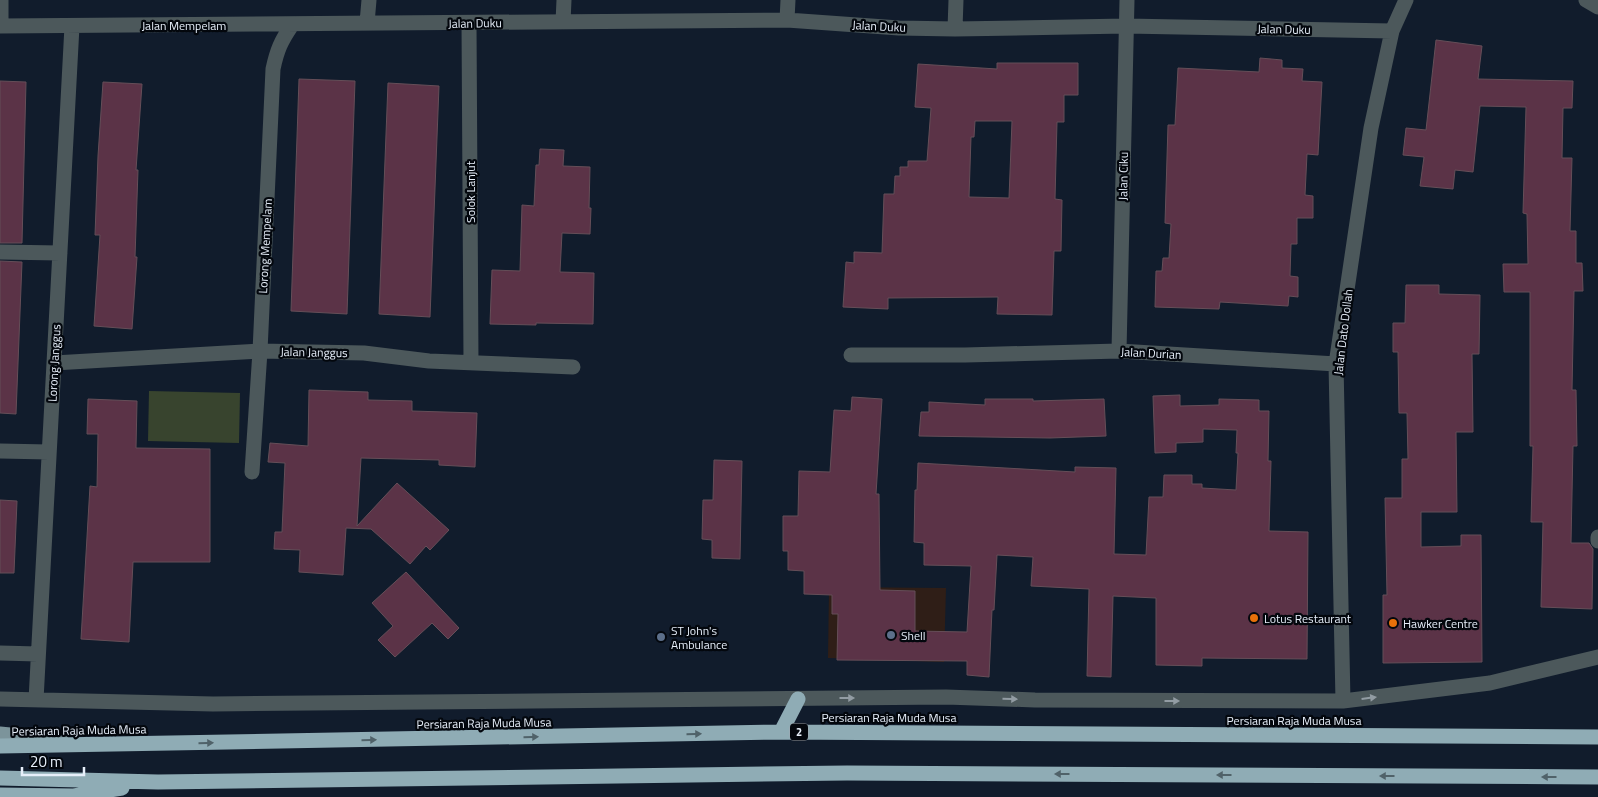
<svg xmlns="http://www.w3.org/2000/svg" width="1598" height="797" font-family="'Titillium Web',sans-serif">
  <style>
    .commercial { fill: #2f1e17 }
    .park { fill: #38442e }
    .building { fill: #5b3347; stroke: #654e58; fill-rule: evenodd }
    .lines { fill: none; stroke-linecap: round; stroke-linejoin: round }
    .minor { stroke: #4c585b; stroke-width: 15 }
    .major { stroke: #7c949b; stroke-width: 15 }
    .highway { stroke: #8facb5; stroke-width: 15 }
    .oneway { fill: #929ca3 }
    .oneway2 { fill: #506269 }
    .food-dot { fill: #e8710a; stroke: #03070d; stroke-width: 2 }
    .service-dot { fill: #5c6f8a; stroke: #03070d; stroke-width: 2 }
    .labels { text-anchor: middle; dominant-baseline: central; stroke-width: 4.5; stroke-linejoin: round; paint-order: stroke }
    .shield { fill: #03070d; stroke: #a3a9b3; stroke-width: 1 }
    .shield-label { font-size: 11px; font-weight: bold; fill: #e7effa }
    .street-label { font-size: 12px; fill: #e7effa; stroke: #03070d }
    .poi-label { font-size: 12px; fill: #e7effa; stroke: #03070d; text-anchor: start }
  </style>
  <rect width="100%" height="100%" fill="#111c2c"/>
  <path class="commercial" d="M829 587 946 588 944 662 828 658Z"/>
  <path class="park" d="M149 391 240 393 239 443 148 441Z"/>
  <path class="building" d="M1436 40 1482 46 1478 79 1573 81 1572 108H1563L1562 158H1572L1570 231H1576V263H1582L1583 291H1574L1572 390H1576L1577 446H1573L1571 543H1589L1593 549 1592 609 1541 607 1543 522H1531L1533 446H1530V292H1504L1503 264H1528L1527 214 1523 213 1526 107 1480 106 1473 172 1455 170 1453 189 1420 186 1424 157 1403 155 1406 128 1426 130Z
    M1260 58 1282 60V68L1303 69 1302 81 1322 82 1318 155 1307 154 1305 195 1313 196V218H1297V244H1291L1290 276 1298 277V297L1289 296 1288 306 1220 302 1219 309 1155 307 1156 271H1162L1163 258H1169L1171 224 1165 223 1168 125H1175L1178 68 1259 72Z
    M997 63H1078V95H1064V122H1057L1055 199 1062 200 1061 251H1054L1052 315 997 314 998 297 888 298V309L843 307 846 262 854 263V252L882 253 884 194H894L895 176H900V167H908V161H927L931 108 915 107 918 64 997 69ZM975 121H1012L1009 198 969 197 971 137H974Z
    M299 79 355 81 347 314 291 311Z
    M0 81 26 82 22 243H0Z
    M103 82 142 84 136 170H138L135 257H137L132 329 94 326 100 235H95L98 156Z
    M388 83 439 86 430 317 379 314Z
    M540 149 564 150 563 166 590 167 589 208H591L590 234 562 233 560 272 594 273 593 324 536 323V325L490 324 492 270 520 271 522 205 534 206 536 165H539Z
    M0 261 22 262 16 414 0 413Z
    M1406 285H1439V294L1480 295 1479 354H1472L1473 432H1456L1457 512H1421V547L1461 546V535H1481L1482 662 1383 663V595H1387L1385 498H1402V459H1408L1407 413H1399L1398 352H1393V323H1405Z
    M309 390 368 392V400L412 401V411L477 413 475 467 439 465V460L361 458 357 526 397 483 449 530 430 550 426 546 410 564 371 529 346 528 343 575 299 572 300 550 274 549 275 532H282L285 463 268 462 270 443 308 446Z
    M1180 395V406L1219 405V399L1259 400V411H1269L1268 461H1271L1269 531 1308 532 1307 659 1202 658V666L1156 665V598L1113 596 1111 677 1087 676 1089 589 1031 586 1033 557 997 555 994 610H992L989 677 967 675V661L837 660 838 614H832V595L804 594V571L788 570V551H783V516H798L799 471 830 472 834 410 851 411 852 397 882 399 876 494H879L880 590 915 591V631L967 632 971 566 924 565V543L914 542 915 490H917L918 463 1075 472V467L1116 468 1114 554 1146 555 1149 497H1163L1164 475H1192V484H1202V488L1236 490 1238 453H1236L1237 430 1203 429V442L1176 443V452L1155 453 1153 396Z
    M88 399 137 401 136 448 210 449V562H133L129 642 81 639 90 486 97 487 98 434H87Z
    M985 399H1033V401L1104 399 1106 436 1050 438 919 436 921 412H929V402L985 405Z
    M714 460 742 461 740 559 712 558V540L702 539 703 500H713Z
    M0 500 17 501 14 573H0Z
    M406 572 459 628 448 639 432 623 395 657 378 640 393 626 372 603Z"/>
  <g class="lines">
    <path class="minor" d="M1586 0 1598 7
      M787 20 788 0
      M563 22 564 0
      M367 23 369 0
      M469 23 471 362
      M0 26 787 20 899 28 955 29 1126 26 1392 31
      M1 26V0
      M955 29 956 0
      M0 252 60 253
      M1119 351 1127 0
      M851 355H965L1119 351 1336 364
      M54 363 260 351 364 353 429 361 573 367
      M0 451 49 452
      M252 472 260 351 273 69C277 50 281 41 292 25
      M1598 537V541
      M0 653 38 654
      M0 699 213 704 946 697 1035 700 1343 701 1490 683 1598 657
      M36 700 72 26
      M1343 701 1336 364 1371 128 1392 31 1406 0"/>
    <path class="major" d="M0 734 61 740"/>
    <path class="highway" d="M781 732 798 699
      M0 746 781 732 1598 737
      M0 778 158 782 847 773 1598 777
      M0 795 74 796 122 788"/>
  </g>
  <defs><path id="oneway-solid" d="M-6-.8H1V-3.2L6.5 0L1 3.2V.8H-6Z" transform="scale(1.25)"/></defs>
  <g class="oneway">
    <use href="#oneway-solid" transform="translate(847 698)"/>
    <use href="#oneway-solid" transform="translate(1369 698) rotate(-7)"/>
    <use href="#oneway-solid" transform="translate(1010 699) rotate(1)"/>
    <use href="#oneway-solid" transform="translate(1172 701)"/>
  </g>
  <g class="oneway2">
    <use href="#oneway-solid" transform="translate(694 734) rotate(-1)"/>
    <use href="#oneway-solid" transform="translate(531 737) rotate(-1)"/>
    <use href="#oneway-solid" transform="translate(369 740) rotate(-1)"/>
    <use href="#oneway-solid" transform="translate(206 743) rotate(-1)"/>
    <use href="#oneway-solid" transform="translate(1062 774) rotate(-180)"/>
    <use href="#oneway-solid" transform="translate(1224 775) rotate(-180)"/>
    <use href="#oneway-solid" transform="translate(1387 776) rotate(-180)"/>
    <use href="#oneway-solid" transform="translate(1549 777) rotate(-180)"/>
  </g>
  <g class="food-dot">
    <circle cx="1254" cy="618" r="5"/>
    <circle cx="1393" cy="623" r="5"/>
  </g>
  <g class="service-dot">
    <circle cx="891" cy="635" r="5"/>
    <circle cx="661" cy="637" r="5"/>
  </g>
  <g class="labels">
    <rect class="shield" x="790" y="723.5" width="18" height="17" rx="4"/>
    <g class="shield-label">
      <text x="799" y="732">2</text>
    </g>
    <g class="street-label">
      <text transform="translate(475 23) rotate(-1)">Jalan Duku</text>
      <text x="184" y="25">Jalan Mempelam</text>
      <text transform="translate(879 26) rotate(3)">Jalan Duku</text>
      <text transform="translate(1284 29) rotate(1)">Jalan Duku</text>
      <text transform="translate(1123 176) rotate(-89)">Jalan Ciku</text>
      <text transform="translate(470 192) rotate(-90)">Solok Lanjut</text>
      <text transform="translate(265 246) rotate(-87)">Lorong Mempelam</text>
      <text transform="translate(1343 332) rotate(-83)">Jalan Dato Dollah</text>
      <text transform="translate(314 352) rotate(1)">Jalan Janggus</text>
      <text transform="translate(1151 353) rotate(3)">Jalan Durian</text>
      <text transform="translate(54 363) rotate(-87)">Lorong Janggus</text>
      <text x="889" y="717">Persiaran Raja Muda Musa</text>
      <text x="1294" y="720">Persiaran Raja Muda Musa</text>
      <text transform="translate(484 723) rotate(-1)">Persiaran Raja Muda Musa</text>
      <text transform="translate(79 730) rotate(-1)">Persiaran Raja Muda Musa</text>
    </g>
    <g class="poi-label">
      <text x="1264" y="618">Lotus Restaurant</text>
      <text x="1403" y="623">Hawker Centre</text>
      <text x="671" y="630">ST John's<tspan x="671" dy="14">Ambulance</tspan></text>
      <text x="901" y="635">Shell</text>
    </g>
  </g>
  <path d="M22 767v8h62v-8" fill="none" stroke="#e7effa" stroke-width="2.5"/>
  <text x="30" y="767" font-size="15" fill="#e7effa" stroke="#03070d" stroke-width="4" paint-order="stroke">20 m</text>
</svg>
